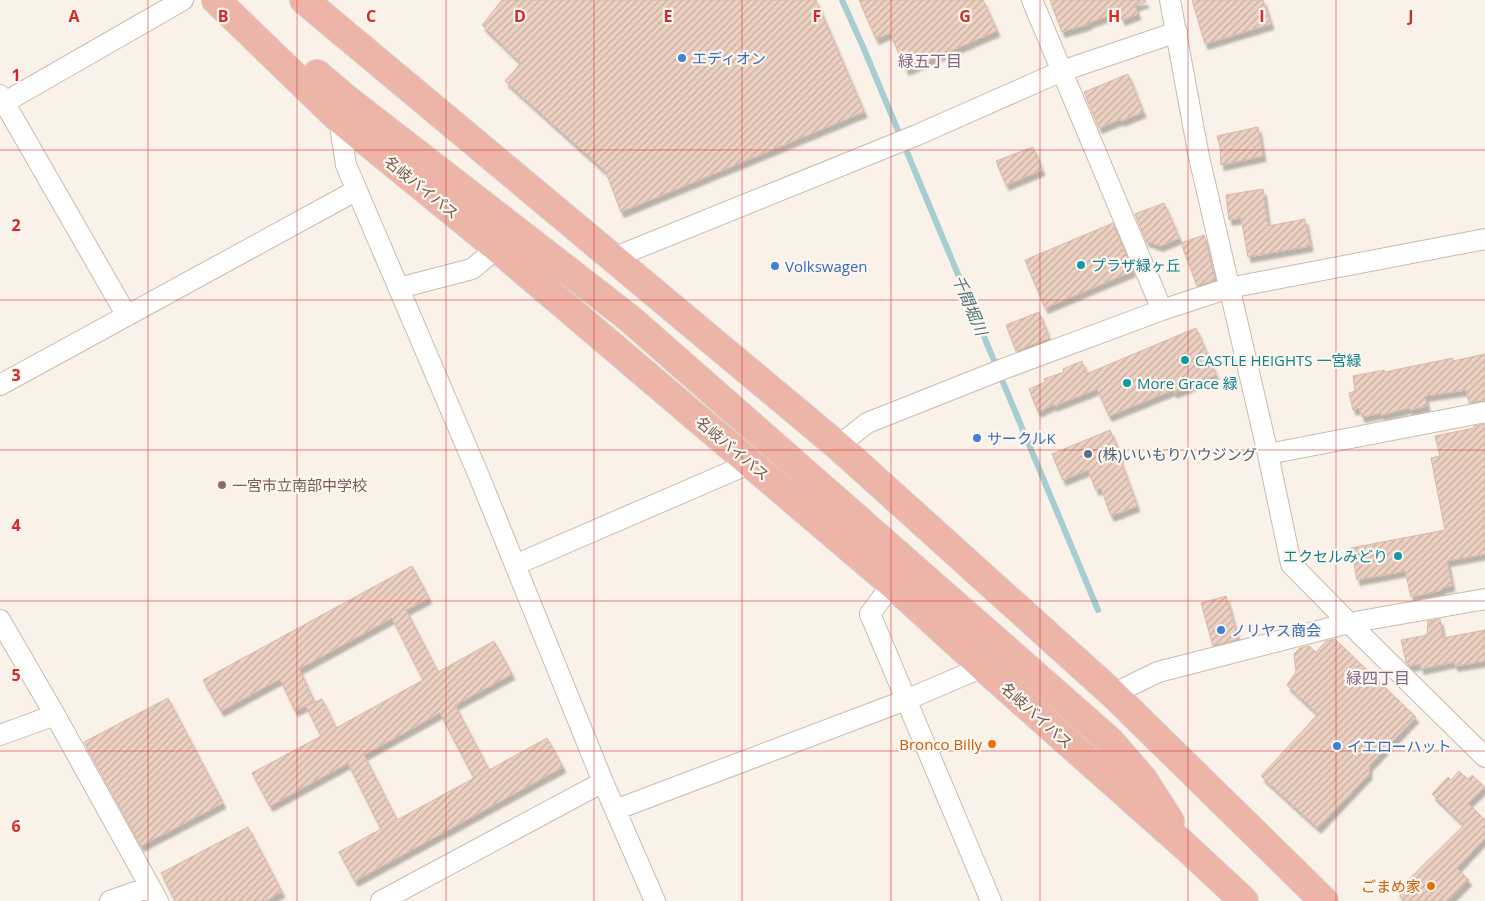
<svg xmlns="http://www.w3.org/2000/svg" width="1485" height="901" font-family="'Open Sans','Noto Sans JP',sans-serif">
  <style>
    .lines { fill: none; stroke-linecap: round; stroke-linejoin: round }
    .stream { stroke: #a6cdd1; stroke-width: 6 }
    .building { fill: url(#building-hatch); stroke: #dcb7a6; fill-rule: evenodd; filter: url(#shadow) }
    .street-casing { stroke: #cabaaf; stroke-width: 22 }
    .highway-casing { stroke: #d7d1ce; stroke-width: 30 }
    .street { stroke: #fff; stroke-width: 20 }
    .highway { stroke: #ecb5a7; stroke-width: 28 }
    .grid { fill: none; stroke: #d62828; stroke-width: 1; stroke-opacity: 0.55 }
    .shop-dot { fill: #3f7fe0; stroke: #fdf6ee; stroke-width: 2 }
    .culture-dot { fill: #0f9aa8; stroke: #fdf6ee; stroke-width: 2 }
    .service-dot { fill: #5c6f8a; stroke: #fdf6ee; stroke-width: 2 }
    .education-dot { fill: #8d6e63; stroke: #fdf6ee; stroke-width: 2 }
    .food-dot { fill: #e8710a; stroke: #fdf6ee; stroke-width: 2 }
    .labels { text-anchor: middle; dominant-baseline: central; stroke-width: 4.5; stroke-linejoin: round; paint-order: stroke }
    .shop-label { font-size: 15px; fill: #366cbe; stroke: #fdf6ee; text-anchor: start }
    .street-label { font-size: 15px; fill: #70594f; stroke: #fdf6ee }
    .culture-label { font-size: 15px; fill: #0d838f; stroke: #fdf6ee; text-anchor: start }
    .service-label { font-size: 15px; fill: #4e5e75; stroke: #fdf6ee; text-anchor: start }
    .education-label { font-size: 15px; fill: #785e54; stroke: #fdf6ee; text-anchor: start }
    .food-label { font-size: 15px; fill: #c56008; stroke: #fdf6ee; text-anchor: end }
    .neighbourhood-label { font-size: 16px; fill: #7e678c; stroke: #fdf6ee }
    .water-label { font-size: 16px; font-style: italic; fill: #48757a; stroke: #fdf6ee }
    .grid-label { font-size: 16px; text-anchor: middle; font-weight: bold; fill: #d62828; stroke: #fdf6ee; stroke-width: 4.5; stroke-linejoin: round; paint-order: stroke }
  </style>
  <defs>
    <pattern id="building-hatch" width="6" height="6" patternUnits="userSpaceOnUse" patternTransform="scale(1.25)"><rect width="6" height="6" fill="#ecd1c3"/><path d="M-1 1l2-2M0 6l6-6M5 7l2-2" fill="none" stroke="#c4ada1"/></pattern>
    <filter id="shadow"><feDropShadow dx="3" dy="5.5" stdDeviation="1" flood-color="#0004"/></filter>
  </defs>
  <rect width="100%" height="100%" fill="#faf2e8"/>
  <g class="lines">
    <path class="stream" d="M842 0 864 49 1098 610"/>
  </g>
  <path class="building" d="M502 0H816L864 112 621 212 606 172 505 81 521 63 482 25Z
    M859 0H983L997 31 906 70 890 33 876 39Z
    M1050 0H1145L1146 2 1135 6 1138 14 1122 20 1119 12 1088 23 1089 24 1062 32Z
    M1192 0H1263L1271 24 1205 44Z
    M1128 74 1143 112 1121 121V119L1099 128 1084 92Z
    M1258 127 1263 156 1221 165 1220 147 1217 136Z
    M1033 147 1042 170 1006 185 996 161Z
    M1263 189 1268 226 1305 219 1310 246 1248 257 1241 218 1229 220 1226 195Z
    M1164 203 1179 238 1160 246 1146 241 1135 214Z
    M1113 223 1133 271 1045 308 1025 260Z
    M1204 235 1214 275V280L1197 286 1181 243Z
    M1039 312 1049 338 1016 351 1006 325Z
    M1196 328 1216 375 1174 393 1173 390 1109 416 1097 389 1054 406V404L1038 412 1029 389 1045 382 1044 379 1064 372 1063 369 1082 361 1086 374Z
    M1485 354V400L1469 403 1466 390 1425 396 1427 406 1410 410 1409 408 1381 415V413L1362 417 1359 408 1353 410 1349 393 1355 391 1353 376 1384 370 1385 372 1453 358V361Z
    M1485 424V554L1447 561 1452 586 1442 588V590L1411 597 1405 571 1357 580 1351 548 1445 530 1431 458 1440 456 1435 436 1474 428V426Z
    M1110 430 1121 456 1119 457 1137 506 1111 516 1101 488 1096 490 1088 470 1063 480 1052 454Z
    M412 566 429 598 406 610 438 672 494 641 512 674 455 705 489 770 547 738 563 767 355 881 339 852 381 829 348 763 270 806 252 773 321 736 306 706 322 699 336 728 423 680 392 618 299 669 314 701 295 711 280 679 221 711 203 680ZM440 713 474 778 397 820 364 755Z
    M1226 596 1238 639 1213 646 1201 603Z
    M1440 619 1443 638 1485 630V661L1455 666 1454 662 1421 669 1420 664 1410 666 1406 662 1401 640 1427 635 1428 621Z
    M1335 639 1416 717 1369 766V774L1318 828 1261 776 1318 714 1287 685 1296 672 1294 654 1300 648 1309 646 1316 652 1326 641Z
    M168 698 223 803 141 846 84 742Z
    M1459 771 1468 779 1472 775 1485 787 1468 803 1485 820V838L1457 868 1469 880 1448 901H1404L1397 891 1464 825 1432 794 1448 777 1451 780Z
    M248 827 282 892 265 901H175L161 873Z"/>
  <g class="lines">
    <g class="street-casing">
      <path id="street" d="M1032 0 1162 310
        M1170 0 1199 157 1268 454 1291 564 1349 623 1485 757
        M0 95 127 316
        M0 105 183 0
        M339 119 346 165 479 476 603 782 655 901
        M613 258 917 135 1062 71 1177 32
        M399 288 472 269 497 248
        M0 385 357 190
        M838 446 867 423 1003 369 1162 310 1229 288 1485 239
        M1268 454 1485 412
        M515 565 751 463
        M892 584 870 614 991 901
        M0 620 55 715 158 901
        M1113 694 1158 672 1349 623 1485 599
        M0 735 55 715
        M615 810 906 700 983 667
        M110 901 150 887
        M381 901 603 782"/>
    </g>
    <g class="highway-casing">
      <path id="highway" d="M216 0 339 119 497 248 892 584 983 667 1187 848 1244 901
        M304 0 838 446 1113 694 1324 901
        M317 74 344 97 629 318 1110 741 1143 779 1170 821"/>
    </g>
    <use href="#street" class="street"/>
    <use href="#highway" class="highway"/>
  </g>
  <path class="grid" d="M148 0V901M297 0V901M446 0V901M594 0V901M742 0V901M891 0V901M1040 0V901M1188 0V901M1336 0V901M0 150H1485M0 300H1485M0 450H1485M0 601H1485M0 751H1485"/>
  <g class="shop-dot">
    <circle cx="682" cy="58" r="5"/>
    <circle cx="775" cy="266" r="5"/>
    <circle cx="977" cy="438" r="5"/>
    <circle cx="1221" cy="630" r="5"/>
    <circle cx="1337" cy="746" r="5"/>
  </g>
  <g class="culture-dot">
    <circle cx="1081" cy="265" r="5"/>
    <circle cx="1185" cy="360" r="5"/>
    <circle cx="1127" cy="383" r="5"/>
    <circle cx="1398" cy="556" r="5"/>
  </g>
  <circle class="service-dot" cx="1088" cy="454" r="5"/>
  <circle class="education-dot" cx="222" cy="485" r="5"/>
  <g class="food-dot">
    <circle cx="992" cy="744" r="5"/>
    <circle cx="1431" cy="886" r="5"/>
  </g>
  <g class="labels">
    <g class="shop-label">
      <text x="692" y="58">エディオン</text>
      <text x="785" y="266">Volkswagen</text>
      <text x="987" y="438">サークルK</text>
      <text x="1231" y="630">ノリヤス商会</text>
      <text x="1347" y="746">イエローハット</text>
    </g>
    <g class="street-label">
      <text transform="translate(422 187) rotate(39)">名岐バイパス</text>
      <text transform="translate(733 448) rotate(40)">名岐バイパス</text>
      <text transform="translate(1037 715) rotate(42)">名岐バイパス</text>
    </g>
    <g class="culture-label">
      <text x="1091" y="265">プラザ緑ヶ丘</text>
      <text x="1195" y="360">CASTLE HEIGHTS 一宮緑</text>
      <text x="1137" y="383">More Grace 緑</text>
      <text x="1388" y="556" text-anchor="end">エクセルみどり</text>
    </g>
    <g class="service-label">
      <text x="1098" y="454">(株)いいもりハウジング</text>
    </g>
    <g class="education-label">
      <text x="232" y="485">一宮市立南部中学校</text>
    </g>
    <g class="food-label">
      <text x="982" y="744">Bronco Billy</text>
      <text x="1421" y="886">ごまめ家</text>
    </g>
    <g class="neighbourhood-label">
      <text x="930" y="61">緑五丁目</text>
      <text x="1378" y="678">緑四丁目</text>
    </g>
    <g class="water-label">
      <text transform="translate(970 305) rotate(67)">千間堀川</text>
    </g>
  </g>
  <g class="grid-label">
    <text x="74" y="22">A</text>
    <text x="223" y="22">B</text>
    <text x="371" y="22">C</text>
    <text x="520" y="22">D</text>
    <text x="668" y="22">E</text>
    <text x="817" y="22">F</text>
    <text x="965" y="22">G</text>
    <text x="1114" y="22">H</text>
    <text x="1262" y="22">I</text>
    <text x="1411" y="22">J</text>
    <text x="16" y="81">1</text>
    <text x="16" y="231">2</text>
    <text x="16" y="381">3</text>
    <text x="16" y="531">4</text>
    <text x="16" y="681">5</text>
    <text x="16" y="832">6</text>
  </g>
</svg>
